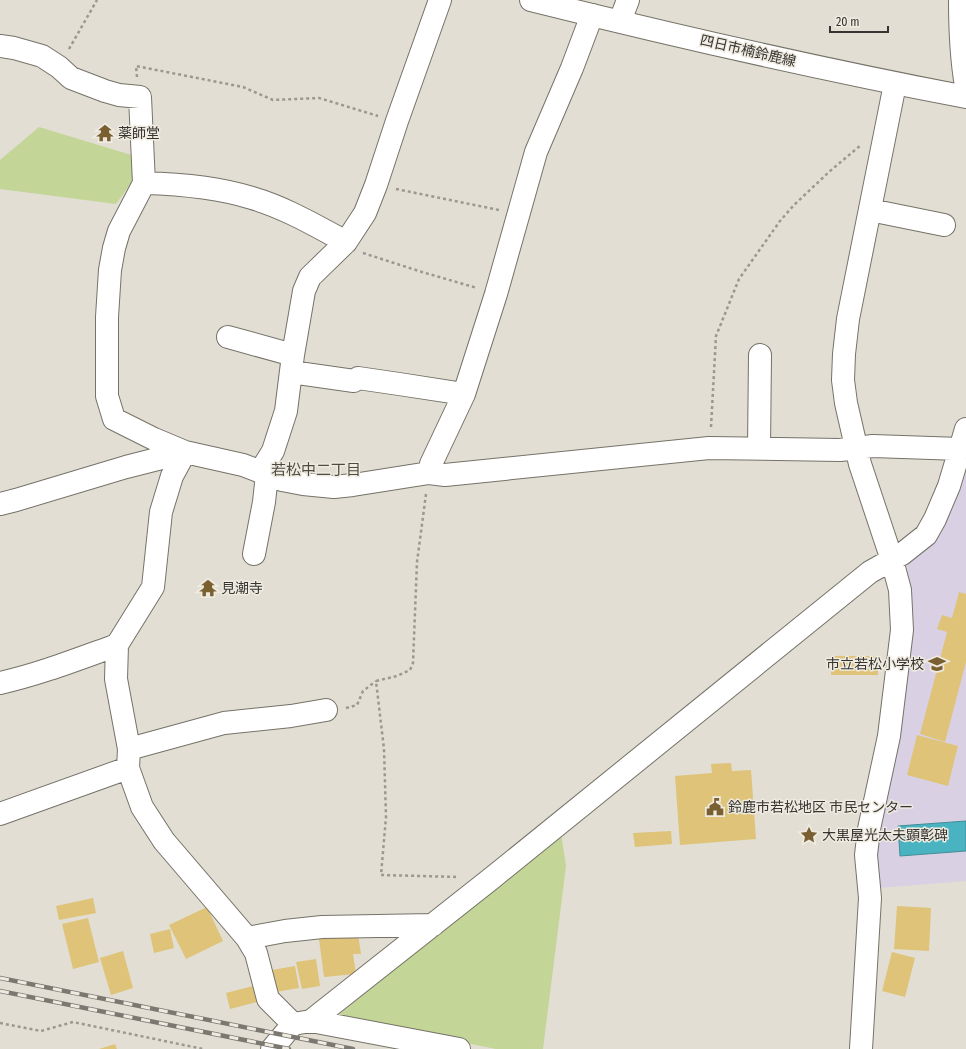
<svg xmlns="http://www.w3.org/2000/svg" width="966" height="1049" font-family="'Fira Sans Condensed','Noto Sans JP',sans-serif">
  <style>
    .education { fill: #d9d0e4 }
    .green { fill: #c3d597 }
    .water { fill: #49b3c1; stroke: #438d96 }
    .building { fill: #dec379 }
    .lines { fill: none; stroke-linecap: round; stroke-linejoin: round }
    .minor-casing { stroke: #757268; stroke-width: 24 }
    .major-casing { stroke: #757268; stroke-width: 24 }
    .path { stroke: #9b9890; stroke-width: 2.5; stroke-dasharray: 3 3; stroke-linecap: butt }
    .minor { stroke: #fff; stroke-width: 22 }
    .major { stroke: #fff; stroke-width: 22 }
    .rail-casing { stroke: #7a7871; stroke-width: 4.5 }
    .rail { stroke: #efebe0; stroke-width: 3; stroke-dasharray: 9; stroke-linecap: butt }
    .labels { text-anchor: middle; dominant-baseline: central; stroke-width: 3; stroke-linejoin: round; paint-order: stroke }
    .street-label { font-size: 14px; fill: #363430; stroke: #efebe0 }
    .poi-label { font-size: 14px; fill: #363430; stroke: #efebe0; text-anchor: start }
    .neighbourhood-label { font-size: 15px; fill: #4e4b42; stroke: #efebe0 }
  </style>
  <rect width="100%" height="100%" fill="#e2ded3"/>
  <path class="education" d="M966 449V881L878 888 877 842 899 740 905 702 911 625 907 580V569L908 560Z"/>
  <path class="green" d="M39 127 138 157 137 175 116 204 0 189V160Z
    M561 833 566 866 543 1049H496L336 1017Z"/>
  <path class="water" d="M966 821V851L900 856 898 826Z"/>
  <path class="building" d="M959 592 966 594V662L945 742 920 734 947 632 937 629 942 615 952 618Z
    M831 656H878V675H831Z
    M917 735 958 746 948 786 907 775Z
    M731 763 732 771 751 770 756 839 680 845 675 776 712 773 711 764Z
    M671 831 672 844 635 847 633 833Z
    M93 898 96 913 59 920 56 906Z
    M897 906 931 908 929 951 894 949Z
    M207 907 223 941 186 959 169 925Z
    M88 918 99 962 73 969 62 924Z
    M170 929 174 948 154 953 150 934Z
    M358 934 361 954H353L356 974 324 977 319 939Z
    M123 951 133 988 111 995 100 958Z
    M892 952 915 958 905 997 882 991Z
    M316 959 320 986 302 989 296 962Z
    M295 966 299 988 270 993 266 971Z
    M253 986 257 1002 230 1009 226 993Z
    M115 1044 117 1049H99Z"/>
  <g class="lines">
    <g class="minor-casing">
      <path id="minor" d="M960 0C960 29 961 57 966 86
        M620 21 628 0
        M0 46 14 48 42 56 59 67 71 78 105 91 119 95 140 97 143 162 144 183 119 231 114 248 110 270 107 317V396L114 419 154 439 185 452 243 465 282 480 303 484 334 487 353 485 429 473 445 475 709 448 840 450 873 446 960 449
        M144 183C180 184 217 187 252 198 286 208 316 226 346 242
        M870 210 944 225
        M228 337 293 355
        M291 372 354 381 358 378 399 384 464 394
        M759 448 760 355
        M185 452 172 476 161 512 153 587 117 645 116 679 129 749 128 768 142 807 164 841 247 938 256 953 268 999 293 1024
        M260 472 273 451 286 411 293 355 304 291 310 277 346 242 365 213 376 185 397 121 440 0
        M429 473 431 464 464 394 496 294 536 152 572 68 592 15
        M0 504 16 500 126 467 185 452
        M254 554 264 502 267 474
        M0 683C40 674 78 659 117 645
        M129 749 224 723 291 716 326 710
        M0 814 128 768
        M247 938 285 931 322 927 433 925
        M311 1021 492 878 870 572 902 554 926 535 935 519 949 486 966 429
        M272 1049 293 1024 311 1021 459 1049
        M861 1049 870 898 866 855 869 829 889 736 902 630 900 590 892 560 860 464 846 403 843 380 844 354 848 319 895 84"/>
    </g>
    <g class="major-casing">
      <path id="major" d="M531 0C675 36 820 69 966 97"/>
    </g>
    <path class="path" d="M69 49 97 0
      M137 77 136 66 243 87 273 100 319 98 378 116
      M396 189 499 210
      M363 253 422 272 477 288
      M711 427 716 336 739 279 780 221 794 205 830 171 861 145
      M426 494 417 562 413 663 410 670 397 676 376 681 384 749 386 817 381 875 459 877
      M346 708 357 705 363 691 376 681
      M0 1023 41 1031 73 1022 203 1049"/>
    <use href="#minor" class="minor"/>
    <use href="#major" class="major"/>
    <g class="rail-casing">
      <path id="rail" d="M0 978 353 1049
        M0 991 289 1049"/>
    </g>
    <use href="#rail" class="rail"/>
  </g>
  <defs>
    <g id="temple-bare" transform="scale(1.38)"><path d="M0-6L5-2H3V0L6.5 2.5H4V6H1.5V3h-3V6H-4V2.5H-6.5L-3 0V-2H-5Z" fill="#7a5f31" stroke="#efebe0" stroke-width="2.5" paint-order="stroke"/></g>
    <g id="school-bare" transform="scale(1.38)"><path d="M0-5L7-2L0 1L-7-2ZM-4 1L0 2.5L4 1V4Q0 6-4 4Z" fill="#7a5f31" stroke="#efebe0" stroke-width="2.5" paint-order="stroke"/></g>
    <g id="civic-bare" transform="scale(1.38)"><path d="M-.6-6.5H3V-4.5H.6V-3L4-1V1h2V6H-6V1h2V-1L-.6-3ZM-1.2 2.5V6h2.4V2.5Z" fill="#7a5f31" stroke="#efebe0" stroke-width="2.5" paint-order="stroke"/></g>
    <g id="sight-bare" transform="scale(1.38)"><path d="M0-6L1.8-2.2L6-1.7L2.9 1.2L3.7 5.4L0 3.3L-3.7 5.4L-2.9 1.2L-6-1.7L-1.8-2.2Z" fill="#7a5f31" stroke="#efebe0" stroke-width="2.5" paint-order="stroke"/></g>
  </defs>
  <g fill-rule="evenodd">
    <use href="#temple-bare" x="105" y="133"/>
    <use href="#temple-bare" x="208" y="588"/>
    <use href="#school-bare" x="937" y="664"/>
    <use href="#civic-bare" x="715" y="807"/>
    <use href="#sight-bare" x="809" y="835"/>
  </g>
  <g class="labels">
    <g class="street-label">
      <text transform="translate(748 51) rotate(13)">四日市楠鈴鹿線</text>
    </g>
    <g class="poi-label">
      <text x="118" y="133">薬師堂</text>
      <text x="221" y="588">見潮寺</text>
      <text x="924" y="664" text-anchor="end">市立若松小学校</text>
      <text x="728" y="807">鈴鹿市若松地区 市民センター</text>
      <text x="822" y="835">大黒屋光太夫顕彰碑</text>
    </g>
    <g class="neighbourhood-label">
      <text x="316" y="470">若松中二丁目</text>
    </g>
  </g>
  <path d="M830 26v6h58v-6" fill="none" stroke="#363430" stroke-width="2"/>
  <text x="836" y="26" font-size="12" fill="#363430" stroke="#efebe0" stroke-width="3" paint-order="stroke">20 m</text>
</svg>
